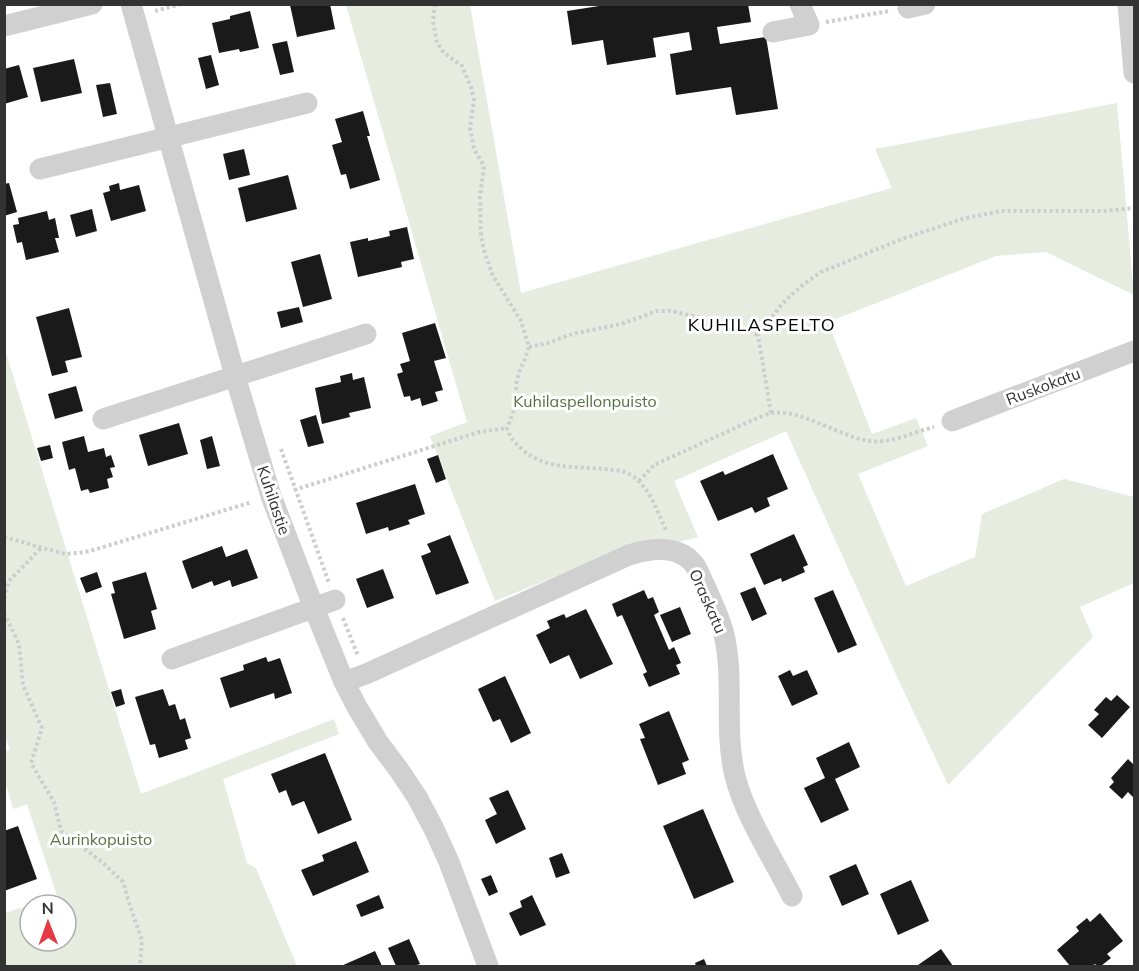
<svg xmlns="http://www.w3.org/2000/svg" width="1139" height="971" font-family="Mulish,sans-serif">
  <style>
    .green { fill: #e6ecdf }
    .building { fill: #1a1a1a }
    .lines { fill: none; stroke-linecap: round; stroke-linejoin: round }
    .path { stroke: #cdcdcd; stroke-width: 4; stroke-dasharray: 3 3; stroke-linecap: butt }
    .minor { stroke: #d0d0d0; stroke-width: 21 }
    .labels { text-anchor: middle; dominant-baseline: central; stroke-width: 6; stroke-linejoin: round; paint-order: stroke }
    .street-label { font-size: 16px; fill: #333; stroke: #fff }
    .park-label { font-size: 16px; fill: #56703f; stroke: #fff }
    .neighbourhood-label { font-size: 18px; letter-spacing: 1.5px; fill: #000; stroke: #fff }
  </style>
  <rect width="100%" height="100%" fill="#fff"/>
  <path class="green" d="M346 5H470L521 293 892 188 875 149 1117 103 1134 295 1046 252 996 256 828 322 872 434 916 418 928 446 858 474 906 586 975 557 982 514 1064 479 1134 497V583L1080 607 1093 637 948 785 898 679 786 431 674 481 698 537 679 542 625 549 495 601 430 436 467 422Z
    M4 346 141 794 334 719 339 734 223 779 247 863 256 868 297 966H5V913L30 905V941H66V905H31L57 896 27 804 13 809 5 781V752L10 750 4 734Z"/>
  <path class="building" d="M330 4 335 29 297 37 290 5Z
    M598 4H748L751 22 717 27 720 44 766 37 778 109 736 115 731 87 676 95 670 54 692 50 689 32 653 38 656 57 607 65 603 40 572 45 567 11 599 6Z
    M250 11 259 48 240 52 239 49 219 53 212 23 230 19V16Z
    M287 41 294 72 280 75 272 44Z
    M211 55 219 85 206 89 198 58Z
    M74 59 82 93 41 102 33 68Z
    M19 65 28 97 4 104V69Z
    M110 83 117 114 103 117 96 85Z
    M363 111 370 136H367L380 180 350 189 346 174 341 175 332 145 342 142 335 119Z
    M244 149 250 175 229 180 223 154Z
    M288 175 297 209 246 222 238 188Z
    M9 183 17 212 4 216V184Z
    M119 183 120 190 139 185 146 211 111 221 103 193 110 191 109 186Z
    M92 209 97 231 76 237 70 215Z
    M47 211 49 220 55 218 59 238H55L59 252 26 260 22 242 17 243 13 225 19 224 18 218Z
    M407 227 414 259 401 262 402 267 358 277 350 242 368 238V241L390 236 389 231Z
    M320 254 332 299 303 307 291 262Z
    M299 307 303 322 281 328 277 312Z
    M69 308 82 357 65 361 68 372 52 376 36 317Z
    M435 323 446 358 434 361 443 390 435 392 438 401 422 406 420 398 411 401 410 396 404 397 397 374 403 372 400 364 410 361 402 333Z
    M352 373 353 380 364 377 371 408 349 413 350 417 322 424 315 388 341 382 340 376Z
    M76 386 83 411 55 419 48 394Z
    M316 415 324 443 308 447 300 420Z
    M179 423 188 454 148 466 139 435Z
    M84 436 88 452 104 448 106 457 111 455 115 467 110 468 113 477 107 479 109 488 90 493 88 489 81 491 75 468 69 470 62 442Z
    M212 436 220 466 207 469 200 440Z
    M50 445 53 458 41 461 37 448Z
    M773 454 788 489 767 498 770 506 755 513 752 507 718 521 700 481 723 471 725 475Z
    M438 455 446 479 436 483 427 459Z
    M415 484 425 514 408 520 410 524 389 531 388 527 366 534 356 503Z
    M794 534 808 565 803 567 805 572 782 582 781 578 764 585 750 554Z
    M450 535 469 583 436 595 421 556 431 552 427 544Z
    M222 546 226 557 247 549 258 578 232 587 230 580 214 586 212 581 192 589 182 561Z
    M383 569 394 598 367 608 356 579Z
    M97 572 102 587 86 593 80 578Z
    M146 572 157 609 151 611 156 629 124 639 111 594 115 593 112 582Z
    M755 587 767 614 752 621 740 593Z
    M644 590 648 599 653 597 659 612 654 615 669 650 674 647 681 663 676 665 680 674 649 687 643 674 647 672 622 615 617 617 612 604Z
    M833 590 857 645 838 653 814 598Z
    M680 607 691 634 672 642 660 615Z
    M586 609 613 664 580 679 569 655 550 664 536 635 550 628 547 621 564 614 566 618Z
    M266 657 268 662 280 658 292 693 275 699 274 693 230 708 220 678 244 670 243 665Z
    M790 670 793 676 807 670 818 694 792 706 778 676Z
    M505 676 531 733 511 743 500 719 493 722 478 689Z
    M121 689 125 704 116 707 111 692Z
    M163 689 169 706 175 704 180 720 185 718 191 738 185 740 188 749 159 758 155 744 150 745 135 697Z
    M1117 695 1130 707 1102 738 1088 725 1099 714 1094 710 1106 697 1111 701Z
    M669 711 689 760 682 763 686 774 658 785 640 739 645 738 639 724Z
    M849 742 860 767 835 779 849 810 821 823 804 788 825 778 816 758Z
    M325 753 352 820 318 834 304 801 292 806 286 790 279 793 271 774Z
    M1128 759 1134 765V798L1128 792 1122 799 1109 787 1114 782 1111 778Z
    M508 790 526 829 496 844 485 820 497 814 489 798Z
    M703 809 734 882 694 899 663 826Z
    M18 826 37 879 4 891V831Z
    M356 841 369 872 313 896 301 870 324 861 322 855Z
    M562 853 570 873 556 878 549 858Z
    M856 864 869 894 842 906 829 876Z
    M491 875 498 892 489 896 481 879Z
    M911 880 929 921 898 935 880 894Z
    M379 895 384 908 361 917 356 905Z
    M532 895 546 925 520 936 509 913 522 907 520 901Z
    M1100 913 1123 941 1107 954 1111 958 1101 966H1097L1095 964 1092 966H1070L1057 950 1079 931 1076 927 1087 918 1090 922Z
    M409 939 420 964 414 966H396L388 948Z
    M941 949 953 966H919L918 965Z
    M375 951 382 966H341Z
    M704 959 707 966H696L695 963Z"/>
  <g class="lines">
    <path class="path" d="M435 4 433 21 437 43 444 53 462 66 471 87 474 99 470 128 474 149 484 166 480 197 481 236 485 254 493 276 521 321 529 347 525 359 519 372 516 385 517 398 514 410 507 428C510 438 515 443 523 450 546 470 576 466 604 469 613 470 623 470 631 475 650 487 657 511 666 530
      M155 11 181 4
      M826 22 889 11
      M529 347 548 343 572 334 621 324 657 311H671L735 326 758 335
      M771 413 758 335 782 304 800 287 821 272 902 239 962 219 1001 211H1105L1134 208
      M281 449 329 583
      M639 481 654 465 755 419C760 417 767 414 772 413 803 409 839 437 870 441 889 444 915 432 934 427
      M294 490 479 432 507 428
      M4 537 65 554 78 553 90 551 252 502
      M4 598 9 581 42 547
      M4 613 19 644 23 685 42 728 31 763 54 802 61 831 102 862 123 882 129 903 142 940 140 966
      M343 618 358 656"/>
    <path class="minor" d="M131 4 235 376 271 496 314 608 344 682 357 707 378 742 399 770 417 797 434 829 449 862 488 966
      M1128 4 1134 73
      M908 8 925 4
      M4 26 92 4
      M773 32 809 25 800 4
      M40 169 307 103
      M103 419 366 334
      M952 421 1134 351
      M172 659 335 600
      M344 682 366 674 629 555C651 548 681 544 696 567 700 574 702 581 706 588 713 605 722 621 725 639 734 684 724 731 735 776 745 816 773 858 792 896"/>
  </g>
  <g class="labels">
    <g class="street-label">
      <text transform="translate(1043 386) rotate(-21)">Ruskokatu</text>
      <text transform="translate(274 500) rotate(71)">Kuhilastie</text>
      <text transform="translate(708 601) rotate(66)">Oraskatu</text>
    </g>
    <g class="park-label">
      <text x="585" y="401">Kuhilaspellonpuisto</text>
      <text x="101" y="839">Aurinkopuisto</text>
    </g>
    <g class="neighbourhood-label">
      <text x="762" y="324">KUHILASPELTO</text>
    </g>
  </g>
  <rect width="1139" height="971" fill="none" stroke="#333333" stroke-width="12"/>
  <g transform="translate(48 923) rotate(359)"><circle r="28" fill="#ffffff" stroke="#adadad" stroke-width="1.5"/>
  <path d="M0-4.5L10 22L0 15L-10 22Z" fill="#e63946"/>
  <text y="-9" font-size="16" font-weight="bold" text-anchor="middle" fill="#333333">N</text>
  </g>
</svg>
